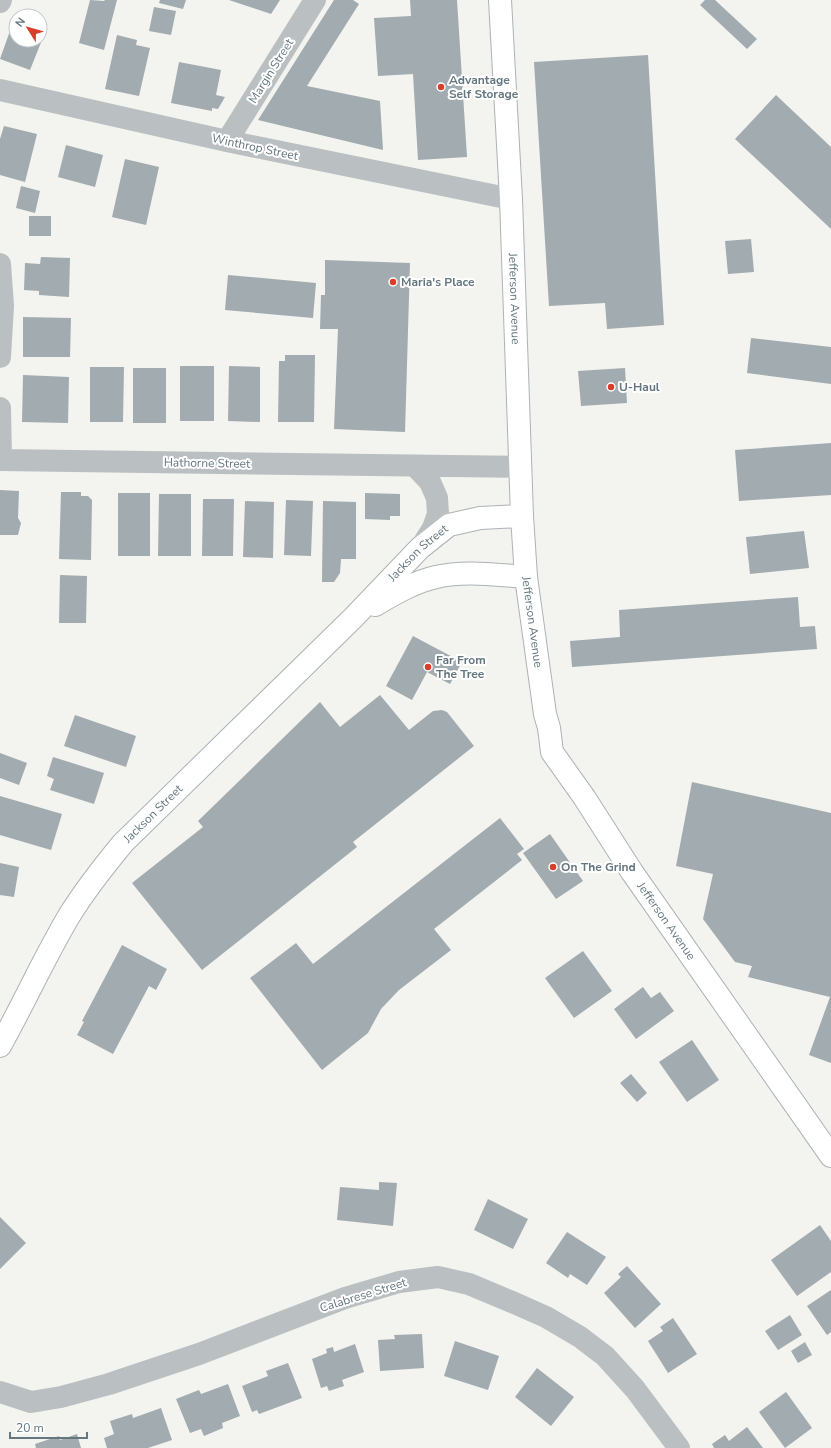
<svg xmlns="http://www.w3.org/2000/svg" width="831" height="1448" font-family="'Nunito Sans',sans-serif">
  <style>
    .building { fill: #a2abaf }
    .lines { fill: none; stroke-linecap: round; stroke-linejoin: round }
    .secondary-casing { stroke: #acb3b6; stroke-width: 24 }
    .street { stroke: #babfc1; stroke-width: 22 }
    .secondary { stroke: #fff; stroke-width: 22 }
    .poi-dot { fill: #d93e2a; stroke: #fff; stroke-width: 1.5 }
    .labels { text-anchor: middle; dominant-baseline: central; stroke-width: 4; stroke-linejoin: round; paint-order: stroke }
    .street-label { font-size: 12px; fill: #64767f; stroke: #fff }
    .poi-label { font-size: 12px; font-weight: bold; fill: #64767f; stroke: #fff; text-anchor: start }
  </style>
  <rect width="100%" height="100%" fill="#f3f3ef"/>
  <path class="building" d="M90 0 104 1 105 0H117L104 50 79 43Z
    M160 0H186L183 9 159 3Z
    M229 0H280L271 14Z
    M334 0H353L359 4 307 86 380 101 383 150 258 120Z
    M410 0H457L467 157 418 160 413 74 378 76 374 18 411 16Z
    M705 0H715L757 39 747 49 700 5Z
    M154 7 176 11 171 35 149 31Z
    M11 28 16 30V40H42L30 70 0 59Z
    M117 35 137 40 136 45 150 48 139 96 105 89Z
    M648 55 664 325 607 329 605 303 549 306 534 62Z
    M179 62 221 70 216 95 225 97 218 109 212 108V111L171 103Z
    M776 95 831 147V229L735 139Z
    M4 126 37 134 25 182 0 175V139Z
    M66 145 103 155 95 187 58 177Z
    M125 159 159 167 146 225 112 217Z
    M21 186 40 191 35 213 16 208Z
    M29 216H51V236H29Z
    M751 239 754 272 728 274 725 241Z
    M41 257 70 258 69 297 39 295V291L24 290 25 263 40 264Z
    M325 260 410 263 405 432 334 429 338 329H320L321 295H325Z
    M228 275 316 283 313 318 225 310Z
    M23 317 71 318 70 357H23Z
    M751 338 831 347V384L747 373Z
    M285 355H315L314 422H278L279 361H285Z
    M180 366H214V421H180Z
    M229 366 260 367V422L228 421Z
    M90 367H124L123 422H90Z
    M133 368H166V423H133Z
    M625 368 627 403 581 406 578 371Z
    M23 375 69 377 68 423 22 422Z
    M831 443V495L739 501 735 450Z
    M0 490 19 491 18 518 21 523 18 535H0Z
    M61 492H81V496H88L92 500 91 560 59 559Z
    M118 493H150V556H118Z
    M365 493 400 494V516H390V520L365 519Z
    M159 494H191V556H158Z
    M203 499H234L233 556H202Z
    M286 500 313 501 311 556 284 555Z
    M245 501 274 502 273 558 243 557Z
    M323 501 356 502V559H341L340 573 334 582H322Z
    M804 531 809 568 750 574 746 537Z
    M60 575 87 576 86 623H59Z
    M798 597 800 627 815 626 817 649 572 667 570 641 620 637 619 610Z
    M413 636 462 662 450 684 427 672 412 700 386 686Z
    M380 695 409 730 433 711 442 710 447 712 474 746 353 842 357 847 202 970 132 883 203 827 198 821 320 702 340 727Z
    M75 715 136 736 126 767 64 746Z
    M0 753 27 763 19 785 0 778Z
    M53 757 104 773 94 804 50 790 54 779 47 776Z
    M692 782 831 813V1063L809 1055 830 997 748 977 752 966 735 962 703 919 713 874 676 866Z
    M0 796 62 814 51 850 0 835Z
    M500 818 524 849 517 854 522 860 434 929 451 950 399 990 381 1009 368 1033 322 1070 250 978 296 943 313 964Z
    M550 834 583 881 556 899 523 853Z
    M0 863 19 867 14 897 0 895Z
    M122 945 167 969 156 990 149 986 113 1054 77 1035 84 1022 82 1021Z
    M583 951 612 991 574 1018 545 978Z
    M643 987 651 998 660 992 674 1011 636 1039 614 1009Z
    M692 1040 719 1080 687 1102 659 1062Z
    M631 1074 647 1093 637 1102 620 1083Z
    M379 1182 397 1183 393 1226 337 1220 340 1187 379 1190Z
    M488 1199 528 1219 513 1249 474 1230Z
    M0 1217 26 1243 0 1269Z
    M820 1225 831 1241V1272L797 1296 771 1260Z
    M567 1232 606 1257 587 1285 570 1274 568 1278 546 1263Z
    M627 1266 661 1304 635 1328 604 1293 621 1277 618 1274Z
    M831 1290V1332L827 1335 807 1306Z
    M790 1315 802 1335 778 1350 765 1331Z
    M673 1318 697 1354 668 1373 648 1341 663 1331 660 1327Z
    M422 1334 424 1368 380 1371 378 1340 395 1339 394 1335Z
    M455 1341 499 1356 488 1390 444 1376Z
    M805 1342 812 1355 798 1363 791 1351Z
    M355 1344 364 1372 342 1380 344 1386 329 1391 327 1386 321 1388 312 1359 327 1353 326 1349 333 1347 334 1352Z
    M288 1363 302 1398 259 1414 257 1410 252 1412 242 1386 268 1376 266 1371Z
    M537 1368 574 1397 551 1426 515 1397Z
    M228 1384 240 1416 222 1423 223 1428 204 1436 201 1429 190 1433 176 1399 199 1390 201 1394Z
    M786 1392 812 1428 785 1448 759 1412Z
    M161 1408 172 1440 148 1448H107L104 1438 114 1434 110 1421 132 1414 133 1418Z
    M747 1427 763 1448H714L712 1444 725 1435 729 1441Z
    M77 1434 81 1448H36L35 1444 59 1436 60 1440Z"/>
  <g class="lines">
    <g class="secondary-casing">
      <g id="secondary">
        <path id="s1" d="M500 0 511 199 522 516 526 577 545 714 549 728 552 752 584 797 632 872 831 1156"/>
        <path d="M375 605C394 594 414 582 436 577 465 570 496 575 526 577"/>
        <path id="s2" d="M0 1046C24 1003 44 958 69 916 85 890 104 866 123 843L353 618 420 548 449 525 480 518 522 516"/>
      </g>
    </g>
    <path class="street" d="M0 2 1 0
      M0 90 227 141 511 199
      M227 141 315 0
      M0 264 3 306 0 357
      M0 408 1 460
      M0 460 520 467
      M415 466 430 482 437 498 438 514 433 528 421 547
      M0 1392 31 1402 61 1397 109 1384 199 1354 345 1298 399 1282 438 1277 469 1284 512 1302 546 1317 580 1337 605 1356 635 1389 679 1448"/>
    <use href="#secondary" class="secondary"/>
  </g>
  <g class="poi-dot">
    <circle cx="441" cy="87" r="4"/>
    <circle cx="393" cy="282" r="4"/>
    <circle cx="611" cy="387" r="4"/>
    <circle cx="428" cy="667" r="4"/>
    <circle cx="553" cy="867" r="4"/>
  </g>
  <g class="labels">
    <g class="street-label">
      <text transform="translate(271 71) rotate(-58)">Margin Street</text>
      <text transform="translate(255 147) rotate(12)">Winthrop Street</text>
      <text stroke="none"><textPath href="#s1" startOffset="299">Jefferson Avenue</textPath></text>
      <text transform="translate(207 463) rotate(1)">Hathorne Street</text>
      <text stroke="none"><textPath href="#s2" startOffset="652">Jackson Street</textPath></text>
      <text stroke="none"><textPath href="#s1" startOffset="623">Jefferson Avenue</textPath></text>
      <text stroke="none"><textPath href="#s2" startOffset="280">Jackson Street</textPath></text>
      <text stroke="none"><textPath href="#s1" startOffset="959">Jefferson Avenue</textPath></text>
      <text transform="translate(363 1295) rotate(-17)">Calabrese Street</text>
    </g>
    <g class="poi-label">
      <text x="449" y="80">Advantage<tspan x="449" dy="14">Self Storage</tspan></text>
      <text x="401" y="282">Maria's Place</text>
      <text x="619" y="387">U-Haul</text>
      <text x="436" y="660">Far From<tspan x="436" dy="14">The Tree</tspan></text>
      <text x="561" y="867">On The Grind</text>
    </g>
  </g>
  <g transform="translate(28 28) rotate(307)"><circle r="19" fill="#ffffff" stroke="#c1c8cc"/>
  <path d="M0-3L7 15L0 10L-7 15Z" fill="#d93e2a"/>
  <text y="-6" font-size="11" font-weight="bold" text-anchor="middle" fill="#64767f">N</text>
  </g>
  <path d="M10 1432v6h77v-6" fill="none" stroke="#64767f" stroke-width="2"/>
  <text x="16" y="1432" font-size="12" fill="#64767f" stroke="#ffffff" stroke-width="3" paint-order="stroke">20 m</text>
</svg>
